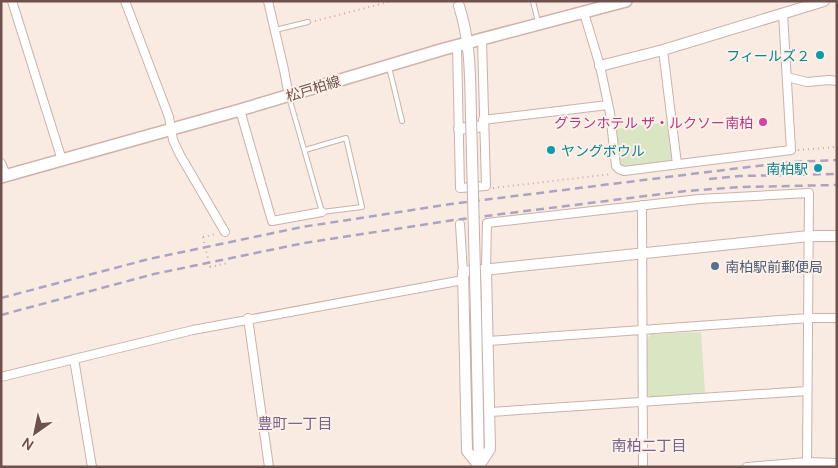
<svg xmlns="http://www.w3.org/2000/svg" width="838" height="468" font-family="Manrope,'Noto Sans JP',sans-serif">
  <style>
    .green { fill: #d9e5c3 }
    .lines { fill: none; stroke-linecap: round; stroke-linejoin: round }
    .service-casing { stroke: #c9b2ab; stroke-width: 6 }
    .minor-casing { stroke: #c9b2ab; stroke-width: 10 }
    .tertiary-casing { stroke: #c9b2ab; stroke-width: 12 }
    .secondary-casing { stroke: #ceb2ab; stroke-width: 14 }
    .path { stroke: #d0a8a1; stroke-width: 2; stroke-dasharray: 1 4; stroke-linecap: butt }
    .service { stroke: #fff; stroke-width: 4 }
    .minor { stroke: #fff; stroke-width: 8 }
    .tertiary { stroke: #fff; stroke-width: 10 }
    .secondary { stroke: #fff; stroke-width: 11 }
    .rail { stroke: #aca3c1; stroke-width: 2.5; stroke-dasharray: 8 5; stroke-linecap: butt }
    .tertiary-bridge-casing { stroke: #c9b2ab; stroke-width: 12; stroke-linecap: butt }
    .path-bridge { stroke: #d0a8a1; stroke-width: 2; stroke-dasharray: 1 4; stroke-linecap: butt }
    .tertiary-bridge { stroke: #fff; stroke-width: 10 }
    .culture-dot { fill: #0f9aa8; stroke: #fdf0e8; stroke-width: 2 }
    .hotel-dot { fill: #d1479c; stroke: #fdf0e8; stroke-width: 2 }
    .service-dot { fill: #5c6f8a; stroke: #fdf0e8; stroke-width: 2 }
    .labels { text-anchor: middle; dominant-baseline: central; stroke-width: 4; stroke-linejoin: round; paint-order: stroke }
    .culture-label { font-size: 14px; fill: #0d838f; stroke: #fdf0e8; text-anchor: end }
    .street-label { font-size: 14px; fill: #6e504c; stroke: #fdf0e8 }
    .hotel-label { font-size: 14px; fill: #b23c85; stroke: #fdf0e8; text-anchor: end }
    .service-label { font-size: 14px; fill: #4e5e75; stroke: #fdf0e8; text-anchor: start }
    .neighbourhood-label { font-size: 15px; fill: #75648b; stroke: #fdf0e8 }
  </style>
  <rect width="100%" height="100%" fill="#f9ebe2"/>
  <path class="green" d="M667 122 672 159 669 162 624 167 620 164 616 129Z
    M701 332 705 393 651 398 647 394V339L651 334Z"/>
  <g class="lines">
    <g class="service-casing">
      <path id="service" d="M533 1 538 22
        M275 30 308 22
        M389 67 402 121
        M289 97 322 212 362 207 346 138 305 150"/>
    </g>
    <g class="minor-casing">
      <path id="minor" d="M12 1 62 160
        M125 1 169 117 173 140 180 155 225 232
        M268 1 284 70 289 96
        M584 13 600 66 610 113 616 166 619 169 624 171 791 150 783 14
        M457 46 460 188 486 186 482 39
        M663 50 677 164
        M787 77 807 82 829 80 837 81
        M240 110 272 221 322 212
        M483 120 608 105
        M1 163 6 175
        M642 205 643 467
        M460 224 463 272
        M486 270 487 223 699 199 809 193 807 467
        M248 318 269 467
        M488 341 809 318H837
        M74 359 92 467
        M1 377 193 330 463 280
        M490 412 807 391
        M747 467 807 462 837 463"/>
    </g>
    <g class="tertiary-casing">
      <path id="tertiary" d="M459 6C471 44 470 76 471 116
        M600 66 663 50 824 1
        M459 129 483 126
        M486 270 490 449 479 466 467 451 463 272 809 236H837
        M476 314 479 466"/>
    </g>
    <g class="secondary-casing">
      <path id="secondary" d="M1 177 240 110 444 49 626 1"/>
    </g>
    <path class="path" d="M315 21 392 1
      M798 150 837 147
      M493 188 612 174
      M203 237 216 234
      M210 267 228 263"/>
    <use href="#service" class="service"/>
    <use href="#minor" class="minor"/>
    <use href="#tertiary" class="tertiary"/>
    <use href="#secondary" class="secondary"/>
    <path class="rail" d="M709 179 740 176 837 174
      M1 298 149 259 302 227 451 204 740 168 793 162 837 160
      M1 315 154 274 304 243 454 220 686 191 740 187 837 185"/>
    <g class="tertiary-bridge-casing">
      <path id="tertiary-bridge" d="M471 116 476 314"/>
    </g>
    <path class="path-bridge" d="M203 237 210 267"/>
    <use href="#tertiary-bridge" class="tertiary-bridge"/>
  </g>
  <g class="culture-dot">
    <circle cx="820" cy="55" r="5"/>
    <circle cx="551" cy="150" r="5"/>
    <circle cx="818" cy="168" r="5"/>
  </g>
  <circle class="hotel-dot" cx="763" cy="122" r="5"/>
  <circle class="service-dot" cx="715" cy="266" r="5"/>
  <g class="labels">
    <g class="culture-label">
      <text x="810" y="55">フィールズ２</text>
      <text x="561" y="150" text-anchor="start">ヤングボウル</text>
      <text x="808" y="168">南柏駅</text>
    </g>
    <g class="street-label">
      <text transform="translate(313 88) rotate(-17)">松戸柏線</text>
    </g>
    <g class="hotel-label">
      <text x="753" y="122">グランホテル ザ・ルクソー南柏</text>
    </g>
    <g class="service-label">
      <text x="725" y="266">南柏駅前郵便局</text>
    </g>
    <g class="neighbourhood-label">
      <text x="295" y="423">豊町一丁目</text>
      <text x="649" y="445">南柏二丁目</text>
    </g>
  </g>
  <rect width="838" height="468" fill="none" stroke="#6e504c" stroke-width="5"/>
  <g transform="translate(35 433) rotate(213)" stroke="#fdf0e8" stroke-width="4" paint-order="stroke">
  <path d="M0-4L9 19L0 12L-9 19Z" fill="#6e504c"/>
  <text y="-8" font-size="14" font-weight="bold" text-anchor="middle" fill="#6e504c">N</text>
  </g>
</svg>
